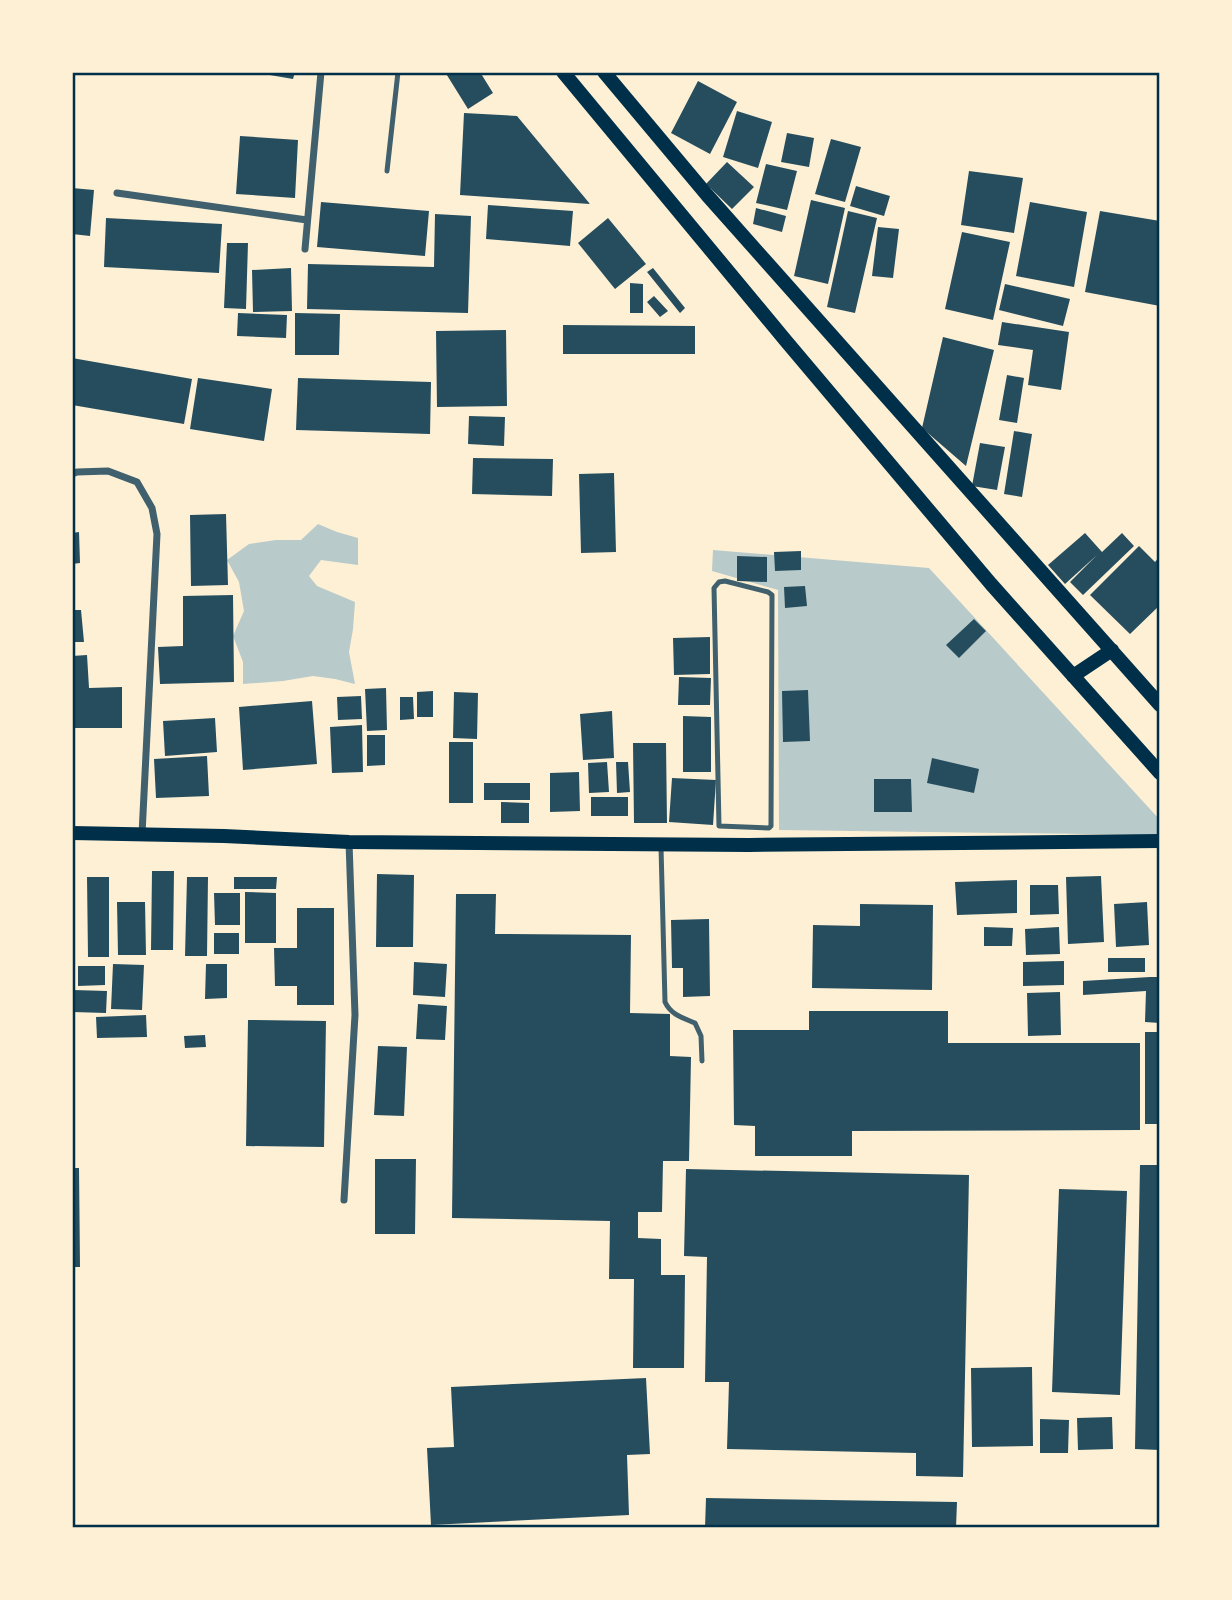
<svg xmlns="http://www.w3.org/2000/svg" width="1232" height="1600" font-family="'Open Sans',sans-serif">
  <style>
    .green { fill: #b9caca }
    .building { fill: #264d5e }
    .lines { fill: none; stroke-linecap: round; stroke-linejoin: round }
    .service { stroke: #3f606c; stroke-width: 5 }
    .minor { stroke: #3f606c; stroke-width: 7 }
    .secondary { stroke: #003049; stroke-width: 14 }
    .neatline { fill: none; stroke: #003049; stroke-width: 2.5 }
  </style>
  <rect width="100%" height="100%" fill="#fdf0d5"/>
  <path class="green" d="M318 524 337 532 358 538V565L321 560 309 576 317 586 355 602 353 629 349 652 355 684 335 679 313 676 283 681 243 684V662L233 636 244 611 239 582 227 560 249 544 276 540H301Z
    M713 550 929 568 1160 820V835L779 830 778 590 712 571Z"/>
  <path class="building" d="M258 72H295L293 79 258 73Z
    M445 72H480L493 93 468 109Z
    M698 81 737 102 710 154 671 133Z
    M737 111 772 122 758 168 723 157Z
    M464 113 517 116 590 204 460 195Z
    M787 133 814 138 809 167 781 162Z
    M240 136 298 140 295 198 236 194Z
    M831 139 861 147 845 202 815 194Z
    M727 162 754 187 732 209 706 184Z
    M766 164 797 171 787 210 756 203Z
    M969 171 1023 178 1014 233 961 225Z
    M856 186 890 196 884 216 850 206Z
    M72 188 94 190 90 236 72 234Z
    M811 200 845 208 828 284 794 276Z
    M321 202 429 211 425 256 317 247Z
    M1030 202 1087 212 1074 287 1016 276Z
    M488 205 573 211 570 246 486 239Z
    M756 208 786 216 782 232 753 224Z
    M848 211 877 218 855 313 827 307Z
    M1100 211 1160 221V306L1085 292Z
    M435 214 471 216 468 313 307 309 308 264 434 267Z
    M106 218 222 224 219 273 104 267Z
    M608 218 646 264 615 289 578 243Z
    M878 227 899 229 893 278 872 276Z
    M962 232 1010 242 993 320 945 309Z
    M227 243H248L246 309 224 308Z
    M291 268 292 311 253 312 252 270Z
    M653 268 685 308 680 313 647 272Z
    M630 283 643 284V313H630Z
    M1005 284 1070 299 1063 326 999 310Z
    M654 296 668 311 660 317 647 302Z
    M238 313 287 315 286 338 237 336Z
    M295 313 340 314 339 355H295Z
    M1002 322 1069 332 1061 390 1028 385 1033 350 998 345Z
    M563 325 695 326V354H563Z
    M506 330 507 406 437 407 436 331Z
    M943 337 994 350 966 466 922 428Z
    M72 358 192 379 184 424 72 405Z
    M1007 375 1024 378 1017 423 999 420Z
    M198 378 272 389 264 441 190 429Z
    M298 378 431 382 430 434 296 430Z
    M469 416 505 417 504 446 468 444Z
    M1014 431 1032 434 1022 497 1004 494Z
    M980 443 1005 447 997 490 972 486Z
    M473 458 553 459 552 496 472 494Z
    M614 473 616 552 581 553 579 474Z
    M226 514 228 585 191 586 190 515Z
    M79 532 80 563 72 564V533Z
    M1085 533 1102 552 1122 533 1134 546 1083 595 1070 582 1097 555 1065 584 1048 565Z
    M1139 546 1155 562 1160 556V605L1130 634 1090 595Z
    M801 551V570L775 571 774 552Z
    M737 556 767 557V582L737 581Z
    M805 586 807 606 785 608 784 587Z
    M233 595 234 682 160 684 158 647 183 646V596Z
    M72 610H81L84 642H72Z
    M974 619 986 631 959 658 946 645Z
    M710 637V674L674 675 673 638Z
    M87 655 89 688 122 687V728H72V656Z
    M679 677 711 678 710 705H678Z
    M386 688 387 730 367 731 365 689Z
    M808 690 810 741 783 742 782 691Z
    M433 691V717H417V692Z
    M454 692 478 693 477 739 453 738Z
    M361 696 362 719 338 720 337 697Z
    M400 697H413L414 719 400 720Z
    M312 701 317 764 243 770 239 707Z
    M612 711 614 758 583 760 580 714Z
    M683 716 711 717V772H683Z
    M215 718 217 752 165 756 163 721Z
    M362 725 363 772 332 773 330 727Z
    M367 735H385V765L367 766Z
    M449 742H473V803H449Z
    M633 743H666L667 823H634Z
    M207 756 209 796 156 798 154 759Z
    M932 758 979 769 974 793 927 783Z
    M607 762 609 792 589 793 588 763Z
    M616 762H628L630 792 617 793Z
    M579 772 580 811 550 812V773Z
    M672 778 716 780 713 825 669 822Z
    M874 779H911L912 812H874Z
    M484 783H530V800H484Z
    M591 797H628V816H591Z
    M501 802 529 803V823H501Z
    M152 871H174L173 950H151Z
    M377 874 414 875 413 947H376Z
    M1101 876 1104 942 1068 944 1066 877Z
    M87 877H109V957H88Z
    M187 877H208L207 956H185Z
    M234 877H277L276 889H234Z
    M1017 880V913L957 915 955 882Z
    M1030 885H1058L1059 914 1030 915Z
    M245 892 276 893V943H245Z
    M214 893H240V925H215Z
    M456 894H496L495 934 631 935 630 1013 670 1014V1056L691 1057 689 1161H663L662 1212H638V1238L661 1239V1275H685L684 1368H633L634 1279H609L610 1221 452 1218Z
    M117 902H145L146 955H118Z
    M1147 902 1149 945 1116 947 1114 904Z
    M860 904 933 905 932 990 812 988 813 925 860 926Z
    M297 908H334V1005H297V986H275L274 948H297Z
    M709 919 710 996 683 997V968H672L671 920Z
    M984 927 1013 928 1012 946H984Z
    M1059 927 1060 954 1026 955 1025 929Z
    M214 933H239V954H214Z
    M1108 958H1145V972H1108Z
    M1064 961V985L1023 986V962Z
    M414 962 447 964 445 997 413 995Z
    M113 964 144 965 142 1010 111 1009Z
    M206 964H227V998L205 999Z
    M78 966H105V985L78 986Z
    M1150 977H1160V1023L1145 1022 1146 991 1083 995V981Z
    M73 990 107 991 106 1013 73 1012Z
    M1060 992 1061 1035 1028 1036 1027 993Z
    M418 1004 447 1006 445 1040 416 1039Z
    M809 1011H948V1043H1140V1130L852 1131V1156H755V1126L734 1125 733 1030H809Z
    M146 1015 147 1037 97 1038 96 1017Z
    M248 1020 326 1021 324 1147 246 1146Z
    M1145 1032H1160V1124H1145Z
    M205 1035 206 1047 185 1048 184 1036Z
    M378 1046 407 1047 404 1116 374 1115Z
    M375 1159H416L415 1234H375Z
    M1140 1165H1160V1450L1135 1449Z
    M72 1168H79L80 1267H72Z
    M686 1169 969 1175 963 1477 916 1476V1453L727 1449 729 1382H705L707 1257 684 1256Z
    M1059 1189 1127 1191 1120 1395 1052 1392Z
    M1032 1367 1033 1446 972 1447 971 1368Z
    M646 1378 650 1454 627 1455 629 1515 431 1525 427 1448 454 1447 451 1387Z
    M1112 1417 1113 1449 1078 1450 1077 1418Z
    M1040 1419 1069 1420 1068 1453H1040Z
    M706 1498 957 1502 956 1528H705Z"/>
  <g class="lines">
    <path class="service" d="M387 171 398 72
      M725 581 768 592 772 595 771 826 769 828 719 826 714 588 719 582Z
      M661 847 665 1002C671 1015 683 1018 695 1023L701 1036 702 1061"/>
    <path class="minor" d="M117 193 307 220
      M305 249 321 72
      M72 474 77 472 108 471 137 482 152 508 157 534 142 834
      M344 1200 355 1015 349 842"/>
    <path class="secondary" d="M563 72 786 341 991 584 1160 773
      M604 72 707 195 1160 705
      M1073 676 1112 650
      M72 833 224 836 349 842 749 845 1160 841"/>
  </g>
  <rect width="1232" height="1600" fill="none" stroke="#fdf0d5" stroke-width="147"/>
  <rect x="74" y="74" width="1084" height="1452" class="neatline"/>
</svg>
